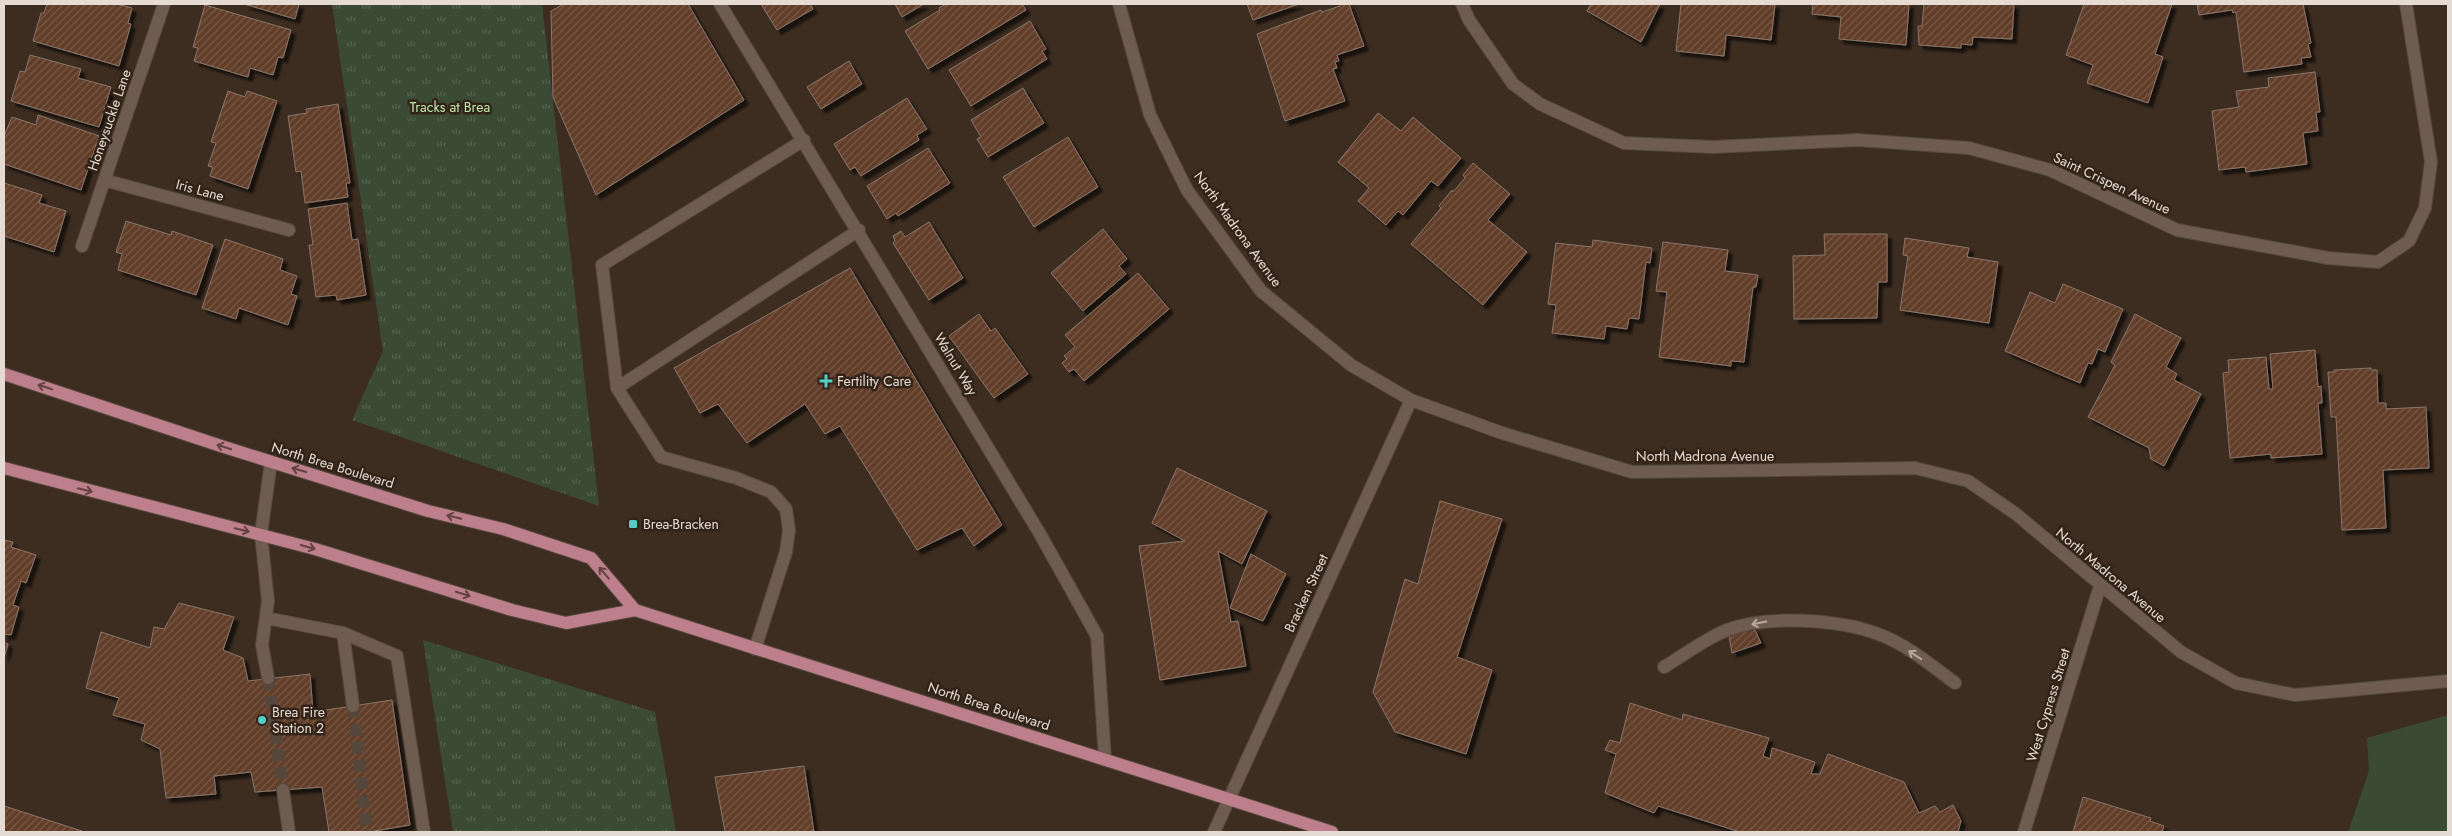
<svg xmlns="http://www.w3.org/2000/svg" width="2452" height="836" font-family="Jost,sans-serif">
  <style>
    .grass { fill: #3b4a34 }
    .park { fill: url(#park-tufts) }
    .building { fill: url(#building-hatch); stroke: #8a766b; filter: url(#shadow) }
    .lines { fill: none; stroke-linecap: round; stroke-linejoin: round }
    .minor-tunnel { stroke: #56473c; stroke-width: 12; stroke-dasharray: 12 6; stroke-linecap: butt }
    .minor-casing { stroke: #55483e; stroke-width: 14 }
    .major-casing { stroke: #55483e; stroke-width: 14 }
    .minor { stroke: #6d5c4f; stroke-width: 12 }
    .major { stroke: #be7f8c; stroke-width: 12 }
    .oneway { stroke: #634341 }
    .oneway2 { stroke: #b5a89e }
    .poi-dot { fill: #54cdc6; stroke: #322318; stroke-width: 2 }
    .labels { text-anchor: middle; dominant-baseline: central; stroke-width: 5; stroke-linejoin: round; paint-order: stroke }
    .park-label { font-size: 14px; fill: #bfe8ac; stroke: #322318 }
    .street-label { font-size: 14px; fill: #e5dbd3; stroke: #322318 }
    .poi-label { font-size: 14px; fill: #e5dbd3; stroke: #322318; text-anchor: start }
  </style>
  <defs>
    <pattern id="park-tufts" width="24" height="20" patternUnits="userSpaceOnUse" patternTransform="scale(1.25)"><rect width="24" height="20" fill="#3b4a34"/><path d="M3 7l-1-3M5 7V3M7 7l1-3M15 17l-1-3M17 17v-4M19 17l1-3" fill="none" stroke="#576450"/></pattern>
    <pattern id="building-hatch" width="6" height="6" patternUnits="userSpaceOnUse" patternTransform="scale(1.25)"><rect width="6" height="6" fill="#623e29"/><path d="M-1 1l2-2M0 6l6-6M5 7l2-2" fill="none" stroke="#785947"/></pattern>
    <filter id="shadow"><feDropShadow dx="4.5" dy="4.5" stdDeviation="1" flood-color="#0009"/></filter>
  </defs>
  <rect width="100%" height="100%" fill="#3d2d21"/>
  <path class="grass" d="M2448 715V832H2348L2369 771 2367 738Z"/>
  <path class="park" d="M332 4H542L599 506 352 420 383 351Z
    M423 640 655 712 676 832H453Z"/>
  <path class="building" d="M47 4H117L132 8 128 23 131 24 119 66 33 41 41 13H44Z
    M244 4H299L295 19Z
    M564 4H688L744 100 596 195 553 97 551 11Z
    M761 4H810L813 9 777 30Z
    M895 4H924L902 17Z
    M946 4H1022L1026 10 928 69 905 31 940 10 939 8Z
    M1247 4H1299L1253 20Z
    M1339 4H1349L1364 46 1337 55 1339 61 1335 62 1337 68 1333 69 1345 101 1285 121 1257 34 1321 10 1322 12 1340 6Z
    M1591 4H1660L1641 42 1587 11Z
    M1681 4H1775L1771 40 1726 35 1724 56 1676 51Z
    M1813 4H1909L1906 45 1839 39 1841 17 1812 14Z
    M1924 4H2014L2012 39 1973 37 1972 45 1961 44V48L1919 45 1918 26H1922Z
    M2084 4H2172L2155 54 2163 57 2148 103 2087 83 2093 65 2066 55Z
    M2197 4H2303L2311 43 2308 44 2311 57 2301 58 2302 64 2244 72 2236 12 2233 13 2232 10 2199 15Z
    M205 5 291 30 283 58 278 57 273 75 250 68 248 77 194 61 198 48 193 47Z
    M1030 21 1046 49 1042 51 1047 59 971 106 949 70Z
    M30 55 81 69 78 78 111 87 99 127 11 101 20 71 25 72Z
    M849 61 862 84 821 109 807 87Z
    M2315 72 2320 112H2316L2318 131 2303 133 2307 164 2246 172 2245 167 2219 170 2212 111 2239 107 2236 91 2269 87 2268 78Z
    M1023 88 1044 123 988 157 977 139 981 137 971 120Z
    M228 91 245 97 247 91 277 101 248 189 210 176 213 167 208 166 216 143 211 142Z
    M907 98 927 129 917 135 919 140 861 176 855 167 850 170 834 144Z
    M338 104 350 183H346L348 197 305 203 301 171 296 172 288 116 307 113 306 109Z
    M1378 113 1401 131 1413 117 1461 158 1438 186 1431 181 1403 215 1398 211 1386 225 1358 201 1369 188 1338 162Z
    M38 115 99 136 81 190 4 164V136L12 117 36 125Z
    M1068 137 1098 187 1034 227 1003 177Z
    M928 148 950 183 898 216 896 213 887 219 867 186Z
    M1473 163 1510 194 1488 220 1527 252 1483 305 1411 244 1441 208 1439 206 1452 190 1453 192 1465 178 1463 175Z
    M4 183 42 195 39 203 66 211 54 252 4 236Z
    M347 203 352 240 358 239 366 295 337 300 336 295 316 297 309 245H313L308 209Z
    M126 221 171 235 172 231 213 245 196 295 118 270 122 254 116 252Z
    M929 222 963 278 929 300 893 243 895 241 893 236 901 231 905 237Z
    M1103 229 1127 259 1119 266 1126 274 1083 311 1051 273Z
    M1824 234H1887V282H1878L1877 318 1794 319 1793 256 1825 255Z
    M1905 238 1969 248 1967 257 1998 262 1989 323 1900 310 1908 256 1903 255Z
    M225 239 283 259 280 270 297 276 291 294 297 296 288 325 239 308 236 319 202 308Z
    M1593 240 1652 248 1650 263 1646 262 1639 319 1629 318 1627 329 1606 326 1604 339 1552 333 1556 305 1548 304 1556 243 1592 247Z
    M1663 242 1728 250 1725 271 1758 275 1756 287H1753L1744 362 1731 361V366L1659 357 1667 292 1656 291Z
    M850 268 1002 525 974 546 962 528 917 550 840 426 825 434 805 404 747 443 718 404 700 413 674 368Z
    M1138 273 1169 309 1084 381 1074 369 1069 372 1062 363 1067 359 1064 356 1075 347 1065 335Z
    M2063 284 2123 309 2105 352 2098 349 2092 364 2088 363 2080 383 2005 351 2030 292 2055 303Z
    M979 314 991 331 995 328 1028 374 994 398 949 336Z
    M2135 314 2181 338 2166 367 2177 374 2174 380 2201 394 2164 466 2151 459 2149 448 2088 417 2115 365 2111 362Z
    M2315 350 2318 387 2321 386 2322 403H2318L2322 454 2271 458V454L2230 458 2223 373 2229 372 2228 360 2266 357 2269 389H2273L2270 354Z
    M2371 368V370H2377L2378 403H2386V409L2426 407 2429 468 2383 470 2386 528 2342 530 2336 417H2331L2328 372H2334V370Z
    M1177 468 1267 511 1242 564 1218 551 1231 622 1238 621 1246 666 1160 680 1139 546 1185 541 1152 523Z
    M1440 501 1502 519 1457 657 1492 670 1466 754 1395 732 1373 692 1405 579 1418 584Z
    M4 540 13 542 11 547 36 555 26 583 21 581 13 605 19 607 11 635 5 634 4 638Z
    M1251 554 1286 574 1263 621 1230 608Z
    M179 603 234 617 223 650 243 658 248 681 310 674 313 712 392 700 410 825 369 832H329L322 787 255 792 251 772 214 776 216 794 166 798 160 749 141 740 145 724 113 715 119 698 86 688 101 632 150 648 154 627 164 629Z
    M1754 628 1761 643 1732 653 1729 636Z
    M4 642 8 644 4 658Z
    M1630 703 1682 720 1683 714 1769 738 1763 756 1770 759 1772 748 1815 762 1811 774H1820L1828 754 1904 782 1919 813 1935 806 1940 812 1953 805 1961 821 1958 832H1740L1658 806 1654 813 1605 793 1616 754 1605 750 1610 740 1620 743Z
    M804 766 814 832H725L715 777Z
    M2083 797 2151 818 2150 821 2164 826 2162 832H2073Z
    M4 806 85 832H4Z"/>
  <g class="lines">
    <path class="minor-tunnel" d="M268 678 283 790
      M353 706 367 832"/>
    <g class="minor-casing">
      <path id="minor" d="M720 4 1040 534 1097 636 1105 760
        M1119 4 1150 115 1187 190 1261 291 1351 365 1411 400 1502 433 1632 472 1915 468 1968 481 2016 514 2181 652 2236 683 2295 695 2448 681
        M1462 4 1469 20 1513 84 1540 104 1624 143 1713 147 1858 140 1969 148 2050 170 2177 230 2328 258 2378 262 2409 241 2425 208 2431 162 2406 4
        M104 180 289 230
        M82 246 164 4
        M617 388 859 230
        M266 618 343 633 397 656 424 832
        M343 633 353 706
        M755 649 786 552 789 530 786 509 771 492 736 478 661 457 617 388 602 265 804 140
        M1664 667C1684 655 1705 639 1727 630 1767 615 1838 619 1878 634 1906 644 1931 665 1955 683
        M268 678 262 645 268 601 261 534 271 462
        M283 790 289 832
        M1214 832 1411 400
        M2024 832 2100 586"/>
    </g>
    <g class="major-casing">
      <path id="major" d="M4 374 221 446 428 511 503 529 591 558 635 610
        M4 468 315 549 512 610 566 623 635 610 1332 832"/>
    </g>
    <use href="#minor" class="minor"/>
    <use href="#major" class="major"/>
  </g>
  <defs><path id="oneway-shaft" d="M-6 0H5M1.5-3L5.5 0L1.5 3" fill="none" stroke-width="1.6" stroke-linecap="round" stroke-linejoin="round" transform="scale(1.25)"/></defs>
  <g class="oneway">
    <use href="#oneway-shaft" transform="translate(45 387) rotate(-162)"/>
    <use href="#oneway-shaft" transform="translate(224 447) rotate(-162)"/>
    <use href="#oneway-shaft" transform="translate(299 470) rotate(-164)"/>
    <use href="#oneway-shaft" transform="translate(85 490) rotate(14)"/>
    <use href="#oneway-shaft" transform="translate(454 517) rotate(-166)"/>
    <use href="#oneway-shaft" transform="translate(242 530) rotate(13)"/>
    <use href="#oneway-shaft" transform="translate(308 547) rotate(16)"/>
    <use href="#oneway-shaft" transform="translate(604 573) rotate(-131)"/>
    <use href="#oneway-shaft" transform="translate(463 594) rotate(17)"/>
  </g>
  <g class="oneway2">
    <use href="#oneway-shaft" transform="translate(1759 623) rotate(168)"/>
    <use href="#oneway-shaft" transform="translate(1915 655) rotate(-147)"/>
  </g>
  <g class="poi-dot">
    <path d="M823.5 373.5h5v5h5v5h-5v5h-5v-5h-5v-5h5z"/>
    <rect x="628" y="519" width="10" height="10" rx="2.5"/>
    <circle cx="262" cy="720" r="5"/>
  </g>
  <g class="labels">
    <g class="park-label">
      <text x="450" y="107">Tracks at Brea</text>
    </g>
    <g class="street-label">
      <text transform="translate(109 120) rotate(-71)">Honeysuckle Lane</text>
      <text transform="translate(2112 183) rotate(25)">Saint Crispen Avenue</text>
      <text transform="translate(200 190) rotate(15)">Iris Lane</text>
      <text transform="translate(1238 229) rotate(54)">North Madrona Avenue</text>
      <text transform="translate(956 364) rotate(59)">Walnut Way</text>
      <text x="1705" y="456">North Madrona Avenue</text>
      <text transform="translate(333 465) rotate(17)">North Brea Boulevard</text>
      <text transform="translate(2111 575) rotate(40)">North Madrona Avenue</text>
      <text transform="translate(1306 593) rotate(-65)">Bracken Street</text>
      <text transform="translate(2048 705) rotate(-73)">West Cypress Street</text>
      <text transform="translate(989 706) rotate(18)">North Brea Boulevard</text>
    </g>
    <g class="poi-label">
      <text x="837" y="381">Fertility Care</text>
      <text x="643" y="524">Brea-Bracken</text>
      <text x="272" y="712">Brea Fire<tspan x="272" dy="16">Station 2</tspan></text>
    </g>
  </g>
  <rect width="2452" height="836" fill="none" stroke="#e5dbd3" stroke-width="10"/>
</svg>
